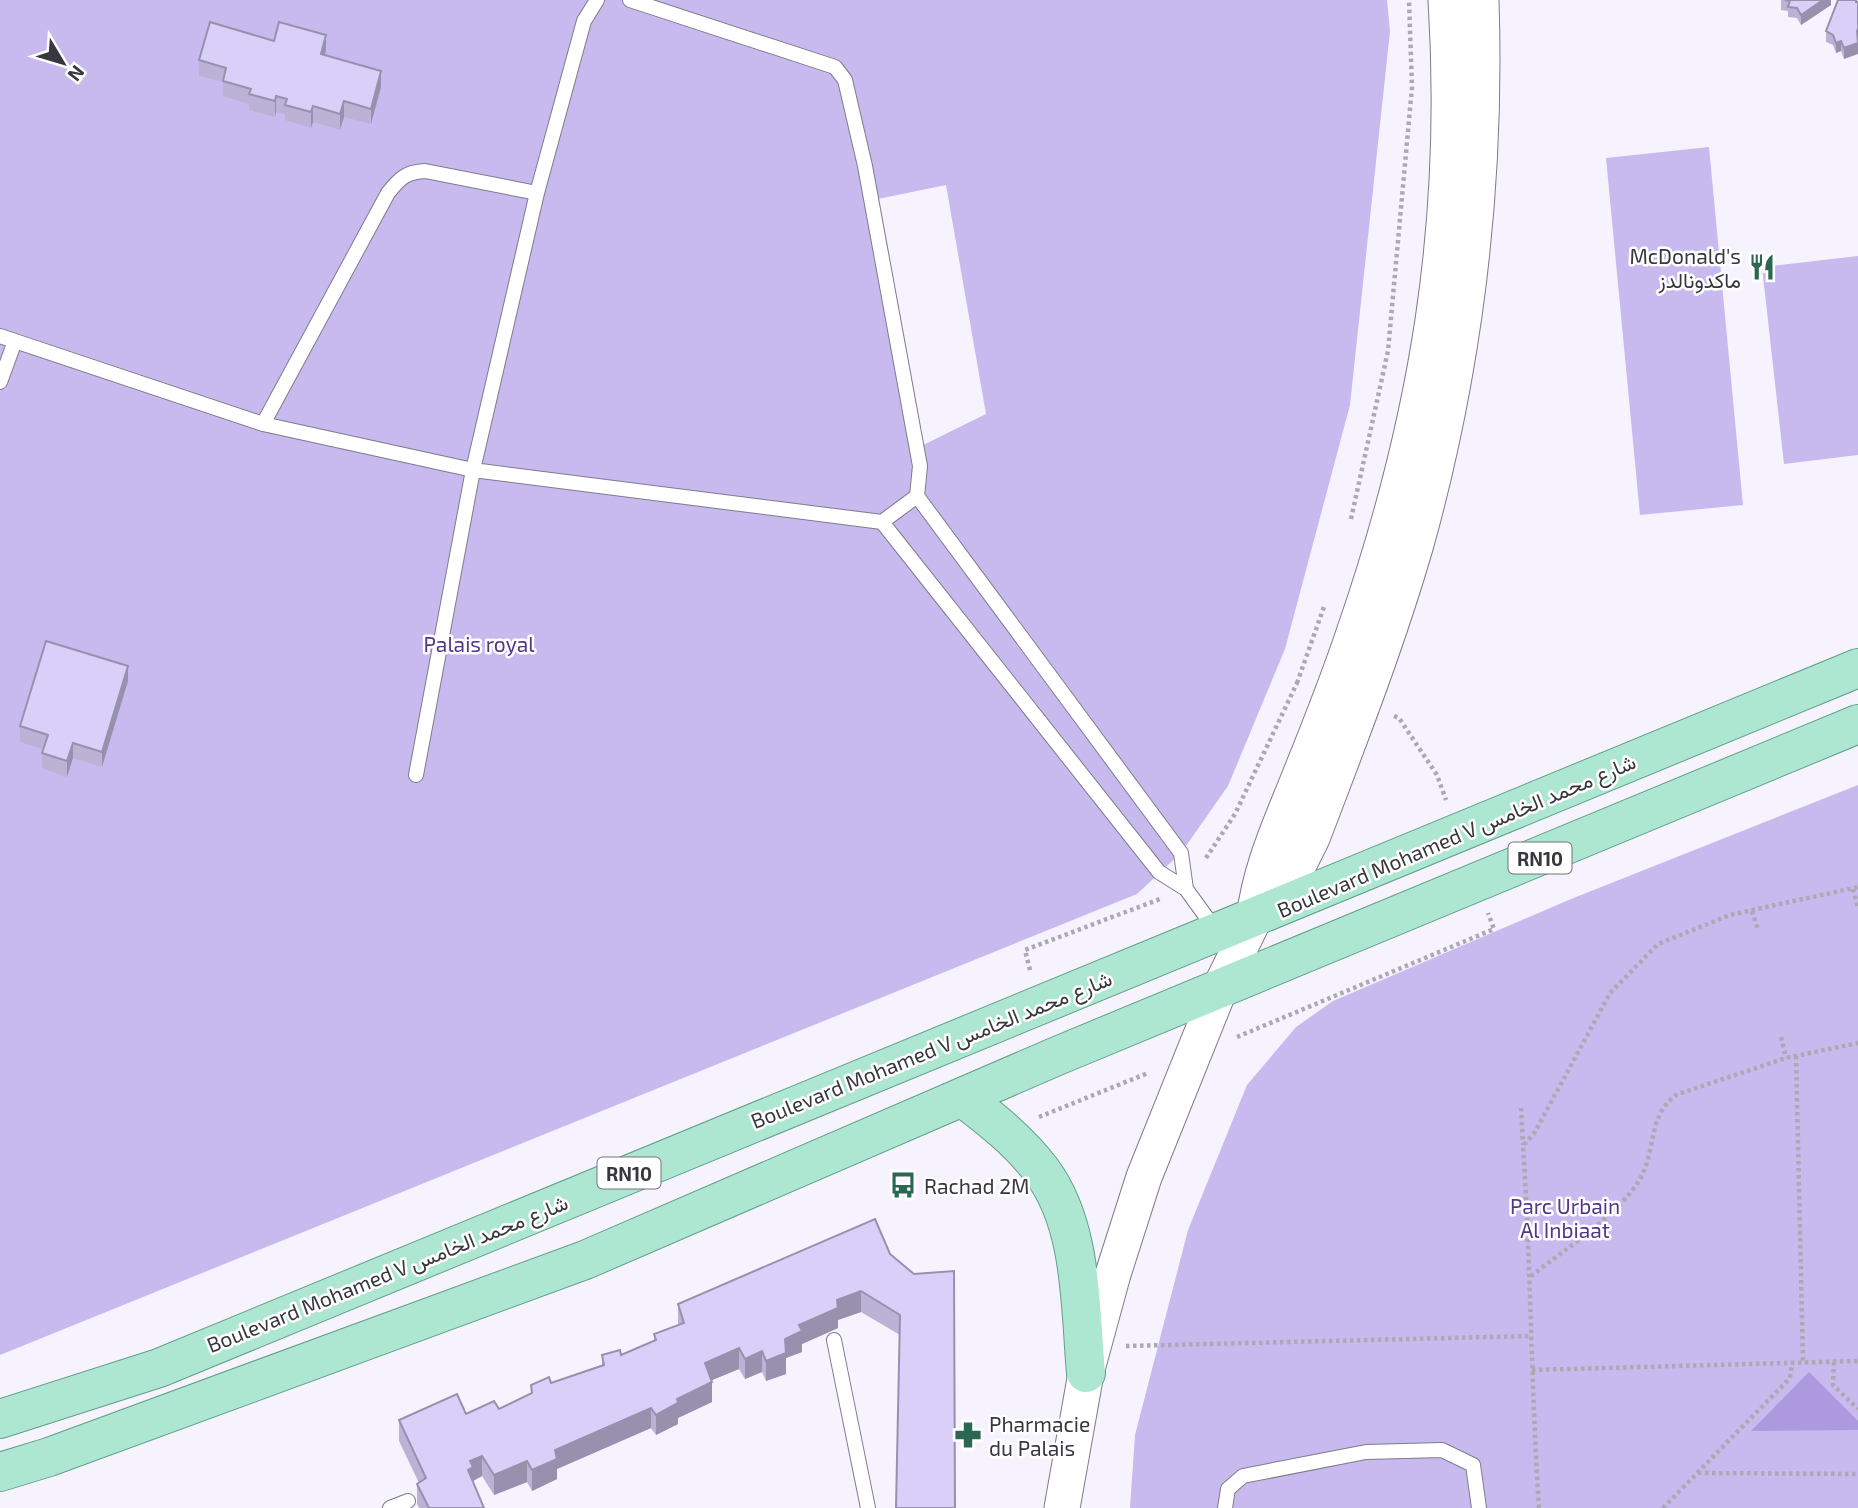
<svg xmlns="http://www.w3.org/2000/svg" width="1858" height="1508" font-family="'Exo 2',Vazirmatn,sans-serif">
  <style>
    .green { fill: #c8baef; fill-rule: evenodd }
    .water { fill: #ad9ade }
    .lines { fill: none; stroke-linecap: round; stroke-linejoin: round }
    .service-casing { stroke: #7f7b8b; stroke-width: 16 }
    .tertiary-casing { stroke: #7f7b8b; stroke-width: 37 }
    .primary-casing { stroke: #619f89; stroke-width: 40 }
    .path { stroke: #aca9b3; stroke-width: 4.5; stroke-dasharray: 3.5 3.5; stroke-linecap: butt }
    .service { stroke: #fff; stroke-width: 14 }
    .tertiary { stroke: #fff; stroke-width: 35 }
    .primary { stroke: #ade7d1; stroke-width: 38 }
    .wall { fill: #bbb2d6 }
    .shaded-wall { fill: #9891ae }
    .building { fill: #d9cff9; stroke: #9891ae; stroke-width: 2 }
    .labels { text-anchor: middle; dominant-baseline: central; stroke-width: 5; stroke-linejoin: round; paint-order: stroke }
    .shield { fill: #fff; stroke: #747378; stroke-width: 2 }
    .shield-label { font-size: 19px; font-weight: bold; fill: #39373e }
    .poi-label { font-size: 21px; fill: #39373e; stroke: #fff; text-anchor: start }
    .park-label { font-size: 21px; fill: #533687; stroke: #fff }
    .street-label { font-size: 21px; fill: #39373e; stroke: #fff }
  </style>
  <rect width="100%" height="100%" fill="#f6f3fe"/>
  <path class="green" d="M0 0H1387L1390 31 1350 405 1285 649 1228 786 1181 853 1137 894 0 1355ZM946 185 986 414 917 448 873 200Z
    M1709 147 1743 505 1640 515 1606 158Z
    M1858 256V455L1784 464 1762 267Z
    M1858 785V1508H1130L1135 1435 1188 1230 1247 1085 1296 1027 1333 1001 1571 899Z"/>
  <path class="water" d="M1809 1372 1858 1421V1430L1751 1431Z"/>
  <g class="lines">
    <g class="service-casing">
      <path id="service" d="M630 0 835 67 845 80 865 166 920 466 917 496 882 522
        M0 336 263 424 473 470 882 522 1159 872 1186 889 1215 929
        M0 382 15 341
        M263 424 388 193C400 178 406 172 425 171L537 193
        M917 496 1181 853 1186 889
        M416 775 473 470 537 193 584 21 597 0
        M834 1340 868 1508
        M390 1508 408 1501
        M1225 1508 1228 1489 1243 1476 1366 1452 1442 1450 1473 1465 1479 1508"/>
    </g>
    <g class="tertiary-casing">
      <path id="tertiary" d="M1254 919C1260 867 1282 821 1301 773 1320 726 1339 678 1355 630 1428 419 1460 223 1446 0
        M1062 1508 1086 1373 1113 1274 1144 1177 1220 988 1254 919 1297 868 1312 838C1349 741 1387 644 1416 544 1465 368 1487 183 1481 0"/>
    </g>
    <g class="primary-casing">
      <path id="primary" d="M962 1097C991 1119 1019 1141 1041 1170 1083 1225 1080 1307 1086 1373
        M0 1419 159 1368 1858 668
        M0 1472 49 1457 585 1260 1057 1056 1858 724"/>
    </g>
    <path class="path" d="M1351 519 1388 351 1412 87 1409 0
      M1297 683 1325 604
      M1394 716 1399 718 1437 775 1446 800
      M1206 858 1235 814 1297 683 1300 684
      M1853 889 1858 908
      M1752 911 1758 930
      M1030 970 1025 950 1160 899
      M1237 1037 1494 929 1488 913
      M1781 1037 1786 1058
      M1796 1056 1803 1362
      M1521 1108 1523 1145
      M1039 1117 1148 1073
      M1531 1276C1564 1250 1619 1215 1640 1179 1657 1149 1647 1114 1678 1094L1786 1058 1858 1043
      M1126 1346 1531 1336
      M1834 1362 1833 1385 1858 1409
      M1532 1370 1858 1361
      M1698 1473 1858 1474
      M1539 1508C1531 1387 1531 1267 1523 1146L1535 1132 1610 993 1658 944 1730 915 1858 887
      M1663 1508 1790 1378 1792 1363"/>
    <use href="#service" class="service"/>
    <use href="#tertiary" class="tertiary"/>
    <use href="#primary" class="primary"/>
  </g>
  <path class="wall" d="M1781 0H1831V5L1801 25 1797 18 1788 17V11L1781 10Z
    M1856 0 1844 59 1841 51 1836 53 1833 45 1826 42V31Z
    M274 41 326 50 325 55 381 87 371 124 344 117 340 130 313 122 311 128 285 120V114L276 112 275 117 249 110V104L223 96V82L199 76V60Z
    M128 681 102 767 73 758 67 777 42 768V753L43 749 20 742V726Z
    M890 1254 914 1274 900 1335 861 1312 838 1320V1328L802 1344V1352L786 1358V1374L766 1381 762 1372 745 1379 739 1369 712 1380V1402L678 1418V1424L656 1435 651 1428 557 1469V1479L532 1491 527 1482 494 1495 482 1476 473 1481 484 1508H419L417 1504V1484L419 1483 399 1441V1420L466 1414 499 1409 531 1393V1385L551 1383 602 1365V1355H621L654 1342V1334L678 1325V1304Z"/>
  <path class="shaded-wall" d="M1823 0H1831V5L1801 25V15Z
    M326 35V50L321 69V54Z
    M1841 41V51L1836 53V43Z
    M1858 43V54L1844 59V48Z
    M381 71V87L371 124V109Z
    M276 96V112L275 117V101Z
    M344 101V117L340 130V114Z
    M313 106V122L311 128V112Z
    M128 666V681L102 767V752Z
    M73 743V758L67 777V761Z
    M861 1291V1312L838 1320V1328L802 1344V1352L786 1358V1374L766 1381V1361L785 1339 799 1325 837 1300Z
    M739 1348V1369L705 1383V1363Z
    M762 1351V1372L745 1379V1359Z
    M712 1382V1402L678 1418V1424L656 1435V1415L677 1399Z
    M651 1408V1428L557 1469V1479L532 1491V1470L555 1450Z
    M482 1456V1476L473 1481 468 1470 470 1461Z
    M527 1461V1482L494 1495V1475Z"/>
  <path class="building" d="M1785 0H1823L1801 15 1797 8 1788 7 1790 1Z
    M1838 0H1856V2H1858V29L1857 31 1858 43 1844 48 1841 41 1836 43 1833 35 1826 31Z
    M210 22 274 41 279 22 326 35 321 54 381 71 371 109 344 101 340 114 313 106 311 112 285 105 287 99 276 96 275 101 249 94 251 89 223 81 226 68 199 60Z
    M46 641 128 666 102 752 73 743 67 761 42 753 48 735 20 726Z
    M875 1219 890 1254 914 1274 954 1271 955 1508H896L900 1315 861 1291 837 1300 838 1308 799 1325 802 1331 785 1339 786 1353 766 1361 762 1351 745 1359 739 1348 705 1363 712 1382 677 1399 678 1403 656 1415 651 1408 555 1450 557 1459 532 1470 527 1461 494 1475 482 1456 470 1461 473 1467 468 1470 484 1508H429L417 1484 426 1478 399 1420 457 1394 466 1414 494 1401 499 1409 532 1393 531 1385 549 1377 551 1383 604 1365 602 1355 620 1350 621 1355 656 1340 654 1334 684 1323 678 1304Z"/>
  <defs>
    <g id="restaurant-bare" transform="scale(2.1)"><path d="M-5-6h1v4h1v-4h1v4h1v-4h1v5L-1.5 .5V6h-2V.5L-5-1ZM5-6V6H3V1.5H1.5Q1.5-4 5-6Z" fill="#2b6751" stroke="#fff" stroke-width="2.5" paint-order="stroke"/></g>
    <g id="bus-bare" transform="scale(2.1)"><path d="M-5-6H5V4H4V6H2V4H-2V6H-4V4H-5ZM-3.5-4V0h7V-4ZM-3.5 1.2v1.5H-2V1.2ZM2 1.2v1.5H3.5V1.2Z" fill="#2b6751" stroke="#fff" stroke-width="2.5" paint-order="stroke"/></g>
    <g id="pharmacy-bare" transform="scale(2.1)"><path d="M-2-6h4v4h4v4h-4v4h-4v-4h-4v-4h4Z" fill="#2b6751" stroke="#fff" stroke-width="2.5" paint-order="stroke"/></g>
  </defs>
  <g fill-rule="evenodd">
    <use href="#restaurant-bare" x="1762" y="267"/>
    <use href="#bus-bare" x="903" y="1185"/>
    <use href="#pharmacy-bare" x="968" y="1435"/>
  </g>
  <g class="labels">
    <g class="shield">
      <rect x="1508.5" y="842.5" width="63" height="31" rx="5"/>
      <rect x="597.5" y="1157.5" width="63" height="31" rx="5"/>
    </g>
    <g class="shield-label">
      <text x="1540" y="858">RN10</text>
      <text x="629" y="1173">RN10</text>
    </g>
    <g class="poi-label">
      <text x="1741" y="255" text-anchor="end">McDonald's<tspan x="1741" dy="24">ماكدونالدز</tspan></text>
      <text x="924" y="1185">Rachad 2M</text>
      <text x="989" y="1423">Pharmacie<tspan x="989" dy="24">du Palais</tspan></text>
    </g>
    <g class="park-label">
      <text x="479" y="643">Palais royal</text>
      <text x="1565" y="1205">Parc Urbain<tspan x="1565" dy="24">Al Inbiaat</tspan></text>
    </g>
    <g class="street-label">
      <text transform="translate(1456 835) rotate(-23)">Boulevard Mohamed V شارع محمد الخامس</text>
      <text transform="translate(931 1049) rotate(-22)">Boulevard Mohamed V شارع محمد الخامس</text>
      <text transform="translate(387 1273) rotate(-22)">Boulevard Mohamed V شارع محمد الخامس</text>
    </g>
  </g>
  <g transform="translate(63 63) rotate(128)" stroke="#ffffff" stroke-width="5" paint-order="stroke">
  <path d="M0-5L12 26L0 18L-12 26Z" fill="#39373e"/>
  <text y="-10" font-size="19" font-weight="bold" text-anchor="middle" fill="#39373e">N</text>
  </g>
</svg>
